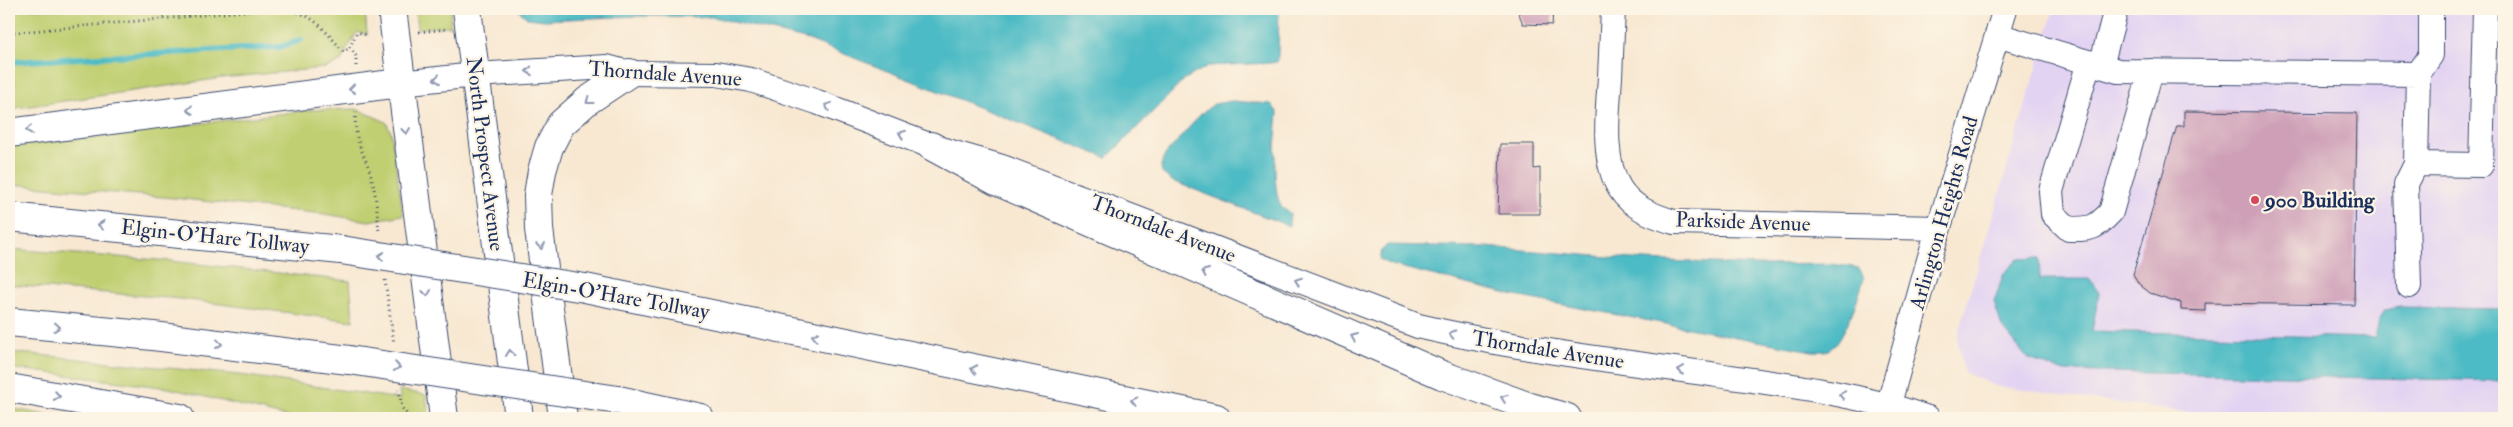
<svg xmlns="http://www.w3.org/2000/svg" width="2513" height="427" font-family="'IM FELL Double Pica',serif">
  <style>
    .built { fill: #e3d3f3 }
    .green { fill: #c0cf71; stroke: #6e7f68 }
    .water { fill: #4dbbc5; stroke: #347592 }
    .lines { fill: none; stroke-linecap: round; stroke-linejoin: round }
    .stream { stroke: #4dbbc5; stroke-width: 6 }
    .building { fill: #ce9fb7 }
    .minor-casing { stroke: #3c4b6f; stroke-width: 26 }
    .major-casing { stroke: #3c4b6f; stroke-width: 30 }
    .highway-casing { stroke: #3c4b6f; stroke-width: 30 }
    .path { stroke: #3c4b6f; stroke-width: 3; stroke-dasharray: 1 4; stroke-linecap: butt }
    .minor { stroke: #fff; stroke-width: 24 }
    .major { stroke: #fff; stroke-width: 28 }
    .highway { stroke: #fff; stroke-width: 28 }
    .highway-bridge-casing { stroke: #3c4b6f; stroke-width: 30; stroke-linecap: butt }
    .highway-bridge { stroke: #fff; stroke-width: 28 }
    .oneway { stroke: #8d97ae }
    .poi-dot { fill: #d1495b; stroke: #fcf5e5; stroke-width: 2 }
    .labels { text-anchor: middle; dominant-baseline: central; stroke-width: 4.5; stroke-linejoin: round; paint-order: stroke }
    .street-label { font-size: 21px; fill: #1b2f5e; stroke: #fcf5e5 }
    .poi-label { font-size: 21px; font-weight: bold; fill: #1b2f5e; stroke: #fcf5e5; text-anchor: start }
  </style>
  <rect width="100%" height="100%" fill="#fcf5e5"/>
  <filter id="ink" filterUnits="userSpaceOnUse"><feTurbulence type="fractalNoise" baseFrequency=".02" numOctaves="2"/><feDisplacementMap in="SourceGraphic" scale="10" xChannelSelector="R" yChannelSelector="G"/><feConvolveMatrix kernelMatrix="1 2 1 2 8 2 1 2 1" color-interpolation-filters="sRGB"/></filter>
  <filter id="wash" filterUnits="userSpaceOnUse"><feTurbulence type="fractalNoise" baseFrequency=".0096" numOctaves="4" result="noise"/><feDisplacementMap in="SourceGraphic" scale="20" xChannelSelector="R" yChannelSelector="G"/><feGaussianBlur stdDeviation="1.12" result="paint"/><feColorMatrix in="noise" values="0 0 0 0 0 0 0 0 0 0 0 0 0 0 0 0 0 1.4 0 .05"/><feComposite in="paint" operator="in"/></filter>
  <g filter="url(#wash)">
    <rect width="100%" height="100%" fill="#f8e8d2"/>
    <path class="built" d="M2054 9H2504V418H2228L1995 386 1964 372 1957 337Z"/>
    <path class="green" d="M9 9H365L367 35 357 32C352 43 344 51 341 62L325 68 222 78 9 109Z
      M415 9H451L450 26 417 29Z
      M357 109 386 122 391 132 403 215 369 221 324 214 174 198 9 184V147L310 110Z
      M9 249 171 261 350 281 353 321 181 299 9 285Z
      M9 352 248 376 400 399 399 390 426 395 429 418H291L169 388 9 368Z
      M9 408 62 418H9Z"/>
    <path class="water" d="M517 9H1279L1278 55 1277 62 1270 63 1208 66 1185 79 1107 158 809 40 713 17 639 16 545 20 527 18Z
      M1231 101 1271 104 1278 113C1276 134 1271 188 1281 206 1282 208 1287 211 1290 213L1289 226 1172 181 1162 173 1161 165 1165 155 1201 114 1214 104Z
      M1387 245 1486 247 1645 260 1757 265 1831 264 1859 268 1864 278C1860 293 1843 345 1828 350 1824 352 1817 351 1812 351L1515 296 1388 264 1380 259 1382 250Z
      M2039 258 2040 279H2090L2099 293 2092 331 2375 338 2379 320 2385 310 2400 307 2504 309V381L2061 371 2027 358 2002 327 1994 302 2004 273 2018 259Z"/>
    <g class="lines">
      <path class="stream" d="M9 62 280 47 301 40"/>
    </g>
    <g id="blocks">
      <path class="building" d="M1517 9H1553L1552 25 1523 24Z
        M2184 111 2357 113 2354 305 2205 303V311L2181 310V303L2150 293 2139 284 2133 274 2177 126H2184Z
        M1500 144H1534V169L1540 168V214H1498Z"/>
    </g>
  </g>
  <g filter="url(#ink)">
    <use href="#blocks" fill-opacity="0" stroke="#3c4b6f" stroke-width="1"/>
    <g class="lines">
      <g class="minor-casing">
        <path id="minor" d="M1613 9C1612 32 1611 54 1610 77 1608 111 1601 159 1620 189 1632 208 1654 216 1674 222L1939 228
          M1997 35 2118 71 2418 74 2416 164 2406 184 2409 286
          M2089 62 2051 191 2053 214 2069 229C2091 229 2095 229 2111 212L2151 71
          M2101 66 2116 9
          M2418 74 2431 55V9
          M400 83 475 75 607 67 629 73 716 74 751 80 817 102 931 146 1002 167 1418 326C1516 349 1617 361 1717 375 1788 385 1860 394 1928 418
          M2416 164 2481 165 2485 9
          M1885 418 1929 260 2005 9"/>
      </g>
      <g class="major-casing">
        <path id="major" d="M392 9 444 418
          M467 9 519 418
          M563 418 539 229 538 195 542 171 549 147 561 124 587 101 629 73"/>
      </g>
      <g class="highway-casing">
        <path id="highway" d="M9 133 400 83
          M931 146 996 181 1442 375 1530 407 1567 418
          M9 217 341 250
          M585 288 1216 418
          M9 322 153 336 349 360
          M9 388 180 418
          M618 400 700 418"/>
      </g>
      <path class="path" d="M419 32 447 29
        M9 33 267 9C311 9 317 22 344 52L350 47
        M356 66V56L350 47 357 32 367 35
        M356 112C353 137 361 147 369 169 376 189 377 211 379 232
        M385 280 394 344
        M399 389 402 408 410 418"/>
      <use href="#minor" class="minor"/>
      <use href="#major" class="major"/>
      <use href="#highway" class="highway"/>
      <g class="highway-bridge-casing">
        <path id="highway-bridge" d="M341 250 585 288
          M349 360 618 400"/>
      </g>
      <use href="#highway-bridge" class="highway-bridge"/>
    </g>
    <defs><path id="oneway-chevron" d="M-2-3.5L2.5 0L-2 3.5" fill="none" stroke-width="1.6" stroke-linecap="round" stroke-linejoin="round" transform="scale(1.25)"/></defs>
    <g class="oneway">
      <use href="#oneway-chevron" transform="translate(529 71) rotate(176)"/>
      <use href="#oneway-chevron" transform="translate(437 79) rotate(174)"/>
      <use href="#oneway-chevron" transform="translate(352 89) rotate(173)"/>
      <use href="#oneway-chevron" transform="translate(589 101) rotate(143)"/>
      <use href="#oneway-chevron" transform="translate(828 106) rotate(-159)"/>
      <use href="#oneway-chevron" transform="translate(190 110) rotate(173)"/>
      <use href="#oneway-chevron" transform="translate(29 130) rotate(173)"/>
      <use href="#oneway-chevron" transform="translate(406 131) rotate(83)"/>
      <use href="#oneway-chevron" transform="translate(902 134) rotate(-159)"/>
      <use href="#oneway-chevron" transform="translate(101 225) rotate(-174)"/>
      <use href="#oneway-chevron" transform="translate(541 246) rotate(83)"/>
      <use href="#oneway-chevron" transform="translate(381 256) rotate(-171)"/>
      <use href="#oneway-chevron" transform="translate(1205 272) rotate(-156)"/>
      <use href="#oneway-chevron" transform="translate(1298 281) rotate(-159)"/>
      <use href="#oneway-chevron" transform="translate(427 293) rotate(83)"/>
      <use href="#oneway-chevron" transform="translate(57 327) rotate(5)"/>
      <use href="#oneway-chevron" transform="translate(1452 334) rotate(-167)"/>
      <use href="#oneway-chevron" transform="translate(815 336) rotate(-168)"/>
      <use href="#oneway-chevron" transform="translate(1354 337) rotate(-157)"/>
      <use href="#oneway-chevron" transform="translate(219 344) rotate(7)"/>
      <use href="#oneway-chevron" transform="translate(510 353) rotate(-97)"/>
      <use href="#oneway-chevron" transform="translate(397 367) rotate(9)"/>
      <use href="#oneway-chevron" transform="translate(974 369) rotate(-168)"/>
      <use href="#oneway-chevron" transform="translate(1681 370) rotate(-172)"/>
      <use href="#oneway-chevron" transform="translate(1842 395) rotate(-169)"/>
      <use href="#oneway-chevron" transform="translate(57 396) rotate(9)"/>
      <use href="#oneway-chevron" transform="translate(1504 398) rotate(-160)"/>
      <use href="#oneway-chevron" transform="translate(1134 401) rotate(-168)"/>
    </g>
  </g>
  <circle class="poi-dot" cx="2255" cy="200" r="5"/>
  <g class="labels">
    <g class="street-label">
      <text transform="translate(665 74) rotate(4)">Thorndale Avenue</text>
      <text transform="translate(485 154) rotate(83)">North Prospect Avenue</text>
      <text transform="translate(1944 213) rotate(-74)">Arlington Heights Road</text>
      <text transform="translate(1743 222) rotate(2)">Parkside Avenue</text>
      <text transform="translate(1163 229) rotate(21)">Thorndale Avenue</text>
      <text transform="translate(215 237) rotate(6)">Elgin-O'Hare Tollway</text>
      <text transform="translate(616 296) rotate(10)">Elgin-O'Hare Tollway</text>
      <text transform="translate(1548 350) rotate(9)">Thorndale Avenue</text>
    </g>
    <g class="poi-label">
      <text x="2265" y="200">900 Building</text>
    </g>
  </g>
  <rect width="2513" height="427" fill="none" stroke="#fcf5e5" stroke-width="30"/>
</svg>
